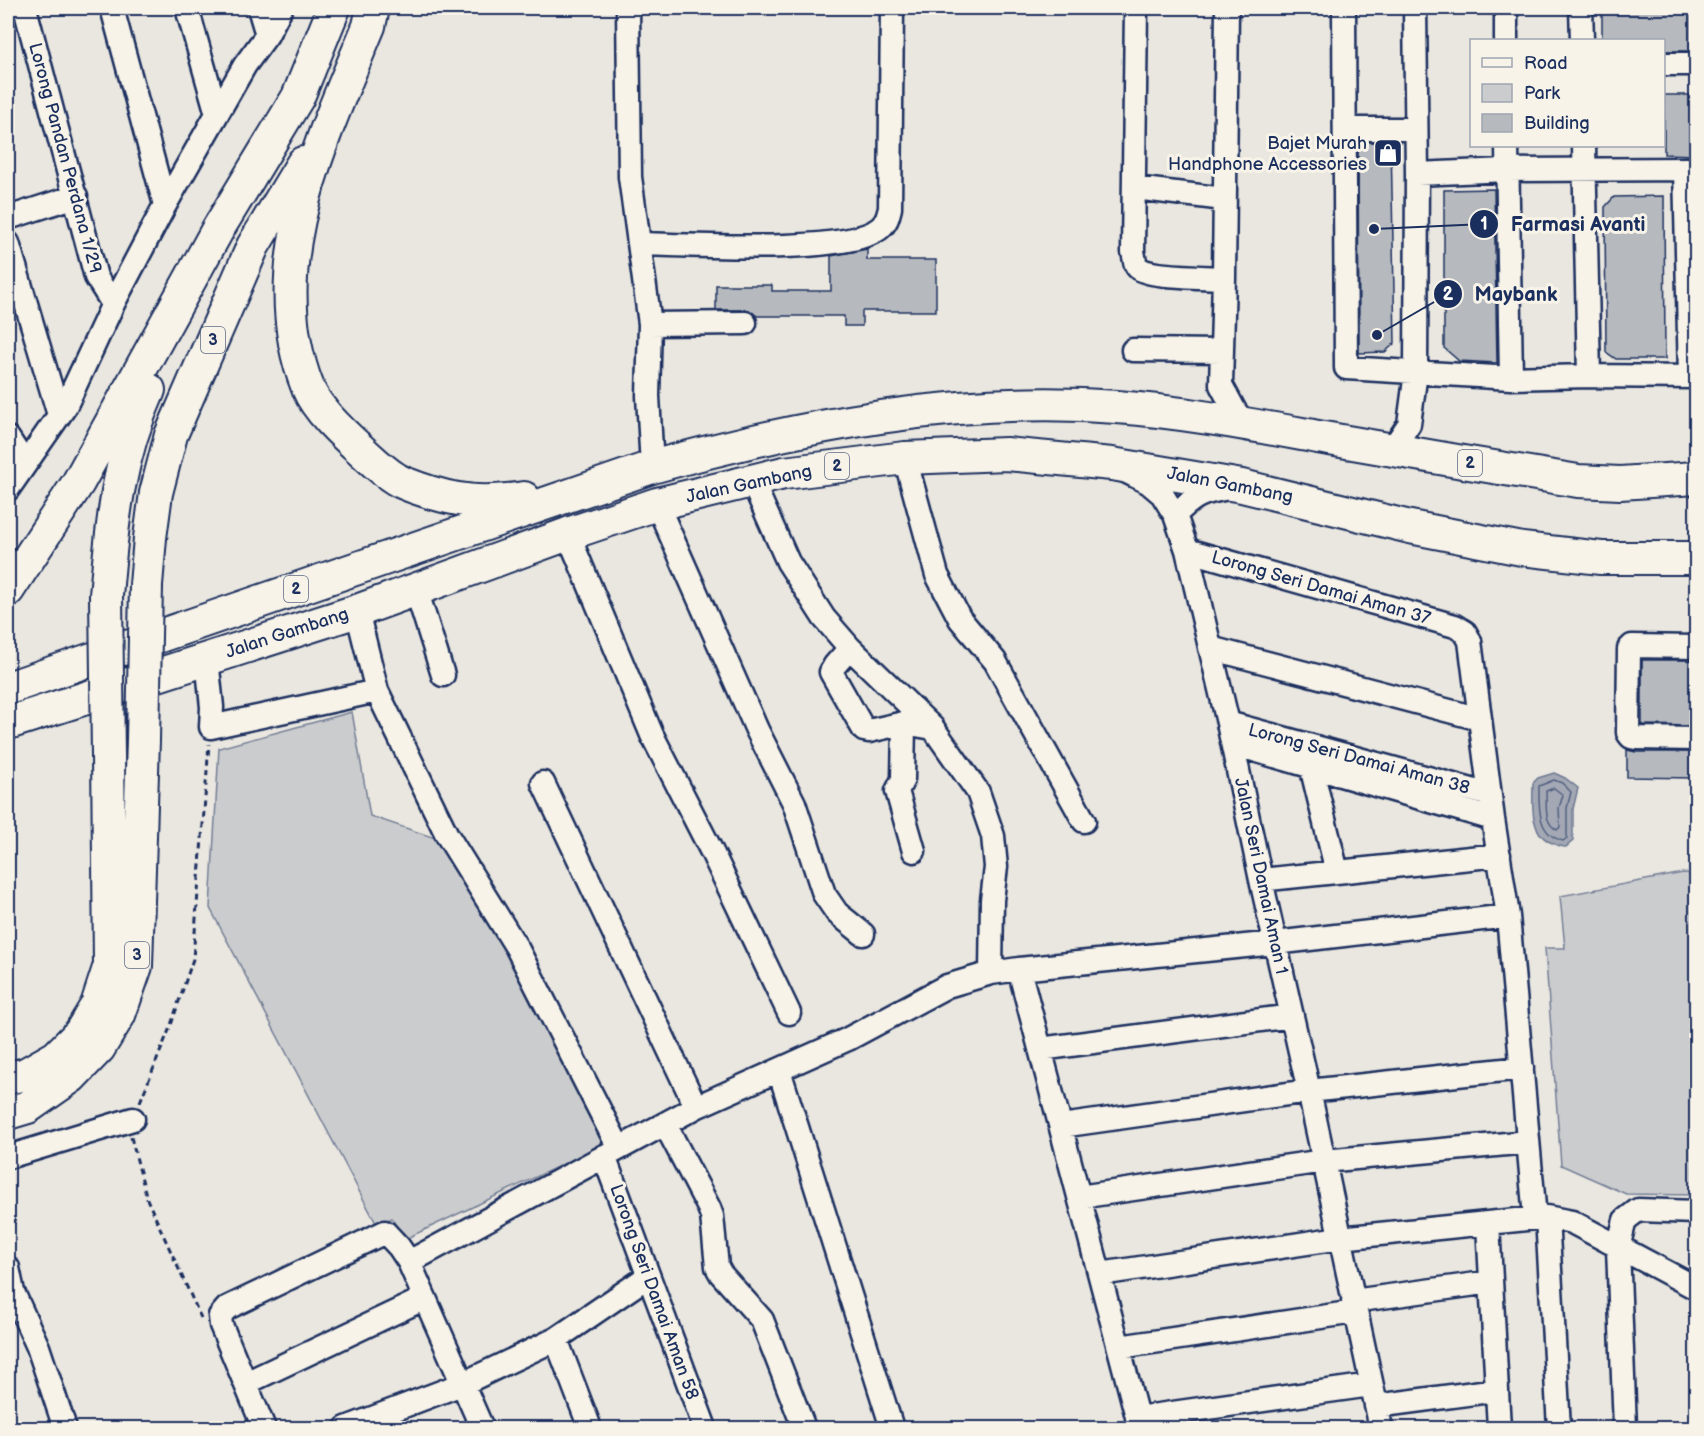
<svg xmlns="http://www.w3.org/2000/svg" width="1704" height="1436" font-family="'Balsamiq Sans',sans-serif">
  <style>
    .green { fill: #cbcccd; stroke: #737e96; stroke-width: 1.5 }
    .water { fill: #a3a8b4; stroke: #6d7892; stroke-width: 1.5 }
    .lines { fill: none; stroke-linecap: round; stroke-linejoin: round }
    .shore { stroke: #515f80; stroke-width: 1.5 }
    .building { fill: #b6babf; stroke: #1b2f5e; stroke-width: 1.5 }
    .minor-casing { stroke: #1b2f5e; stroke-width: 27 }
    .highway-casing { stroke: #1b2f5e; stroke-width: 36 }
    .path { stroke: #1b2f5e; stroke-width: 3; stroke-dasharray: 6 4.5; stroke-linecap: butt }
    .minor { stroke: #f7f3e8; stroke-width: 22 }
    .highway { stroke: #f7f3e8; stroke-width: 32 }
    .highway-bridge-casing { stroke: #1b2f5e; stroke-width: 36; stroke-linecap: butt }
    .highway-bridge { stroke: #f7f3e8; stroke-width: 32 }
    .labels { text-anchor: middle; dominant-baseline: central; stroke-width: 6; stroke-linejoin: round; paint-order: stroke }
    .shield { fill: #f7f3e8; stroke: #5d6a87; stroke-width: 1.5 }
    .shield-label { font-size: 16px; font-weight: bold; fill: #1b2f5e }
    .poi-label { font-size: 18px; fill: #1b2f5e; stroke: #f7f3e8; text-anchor: end }
    .street-label { font-size: 18px; fill: #1b2f5e; stroke: #f7f3e8 }
    .leader { fill: none; stroke: #1b2f5e; stroke-width: 2 }
    .callout-dot { fill: #1b2f5e; stroke: #f7f3e8; stroke-width: 2 }
    .mark-label { font-size: 18px; text-anchor: middle; font-weight: bold; fill: #fff }
    .callout-label { font-size: 20px; text-anchor: middle; font-weight: bold; fill: #1b2f5e; stroke: #f7f3e8; stroke-width: 6; stroke-linejoin: round; paint-order: stroke }
  </style>
  <rect width="100%" height="100%" fill="#eae7e0"/>
  <filter id="ink" filterUnits="userSpaceOnUse"><feTurbulence type="fractalNoise" baseFrequency=".0167" numOctaves="2"/><feDisplacementMap in="SourceGraphic" scale="12" xChannelSelector="R" yChannelSelector="G"/><feConvolveMatrix kernelMatrix="1 2 1 2 8 2 1 2 1" color-interpolation-filters="sRGB"/></filter>
  <g filter="url(#ink)">
    <path class="green" d="M352 712 370 816 447 842 603 1133 599 1147 403 1240 392 1218 377 1225 210 908 219 748Z
      M1683 873 1696 874V1195L1626 1194 1561 1165 1545 948H1565L1560 896Z"/>
    <path class="water" d="M1554 773 1565 778 1578 788 1573 809V841L1566 847C1559 847 1555 844 1548 841 1529 829 1533 803 1533 783L1538 778Z"/>
    <g class="lines">
      <path class="shore" d="M1554 780 1562 783 1571 792 1567 808V838L1563 841C1537 834 1539 808 1539 786Z
        M1554 788 1563 795 1559 808 1560 827 1557 830C1543 823 1547 805 1546 791Z"/>
    </g>
    <path class="building" d="M1602 8H1696V51H1664V40H1602Z
      M1664 95H1696V155L1664 154Z
      M1358 142H1391L1395 343 1385 352 1359 353Z
      M1494 189 1497 363 1459 361 1444 348V190Z
      M1664 196 1665 359H1616L1606 352 1605 207 1614 197Z
      M867 249V260H936V311H862V326H844V316H757L752 312 745 310H716V285H772V291H831V256Z
      M1642 660H1696V726L1642 725Z
      M1627 750 1636 752H1696V778L1627 777Z"/>
    <g class="lines">
      <g class="minor-casing">
        <path id="minor" d="M25 8 96 277 113 304
          M112 8 165 205
          M187 8 217 114
          M259 8 267 35
          M628 8 630 177 650 324 648 396 652 467
          M1136 8 1133 252C1135 258 1134 266 1140 269 1152 277 1207 277 1224 278
          M1227 8 1224 278 1221 385 1235 411 1245 424
          M1344 8 1346 368 1511 378 1589 376 1696 377
          M1506 8V40
          M1581 8 1582 40
          M1664 64H1696
          M1345 129H1416
          M1507 146 1511 378
          M1584 146 1589 376
          M1685 169 1690 377
          M1417 174 1507 170 1696 169
          M1135 188 1224 199
          M8 218 76 196
          M8 243 59 415
          M640 244C687 245 848 255 880 228 887 222 888 216 890 208L892 8
          M650 324 745 323
          M1133 350 1222 351
          M8 438 25 464
          M1389 449 1399 439 1409 424 1416 372 1417 174 1415 8
          M905 458 937 575 960 619 995 661 1084 821
          M1127 472 1149 483 1162 494 1175 515 1187 550 1228 723 1261 880 1309 1091 1381 1428
          M752 481 788 562 824 618 850 648 933 728 978 792 993 836 996 867 992 900 991 973
          M8 489 65 407 113 304 165 205 245 65 267 35 281 8
          M657 504 757 730 794 803 824 894 837 913 863 934
          M1175 515C1195 495 1201 493 1229 488
          M568 534 652 735 711 850 789 1013
          M1187 550 1455 626 1465 632 1470 641 1493 819 1508 916 1535 1218
          M416 589 443 675
          M357 611 377 691 447 835 517 948 619 1148
          M1696 647 1632 646 1629 649 1628 733 1631 737 1636 738 1696 739
          M850 648 835 665 831 672 864 730 869 731 904 723 933 728
          M1210 648 1480 719
          M207 659 212 707 211 727 377 691
          M904 723 903 779 897 791 914 851
          M1228 723 1490 795
          M1233 744 1493 819
          M1311 766 1337 872
          M543 783 696 1107
          M1261 880 1499 855
          M1019 969 1140 1428
          M1040 1049 1292 1016
          M779 1070 892 1428
          M665 1124 709 1208 712 1216 717 1267 721 1274 762 1320 804 1428
          M1061 1126 1309 1091 1522 1068
          M604 1156 705 1428
          M8 1157 133 1119
          M1079 1197 1324 1161 1528 1142
          M1547 1217 1559 1428
          M1488 1224 1499 1428
          M409 1262 696 1107 848 1039 947 986 991 973 1019 969 1275 943 1508 916
          M8 1268 13 1292 38 1347 65 1428
          M1100 1274 1340 1238 1547 1217 1572 1222 1696 1288
          M1353 1301 1491 1282
          M556 1339 590 1428
          M1119 1347 1355 1312
          M246 1383 425 1298
          M1376 1406 1497 1390
          M1137 1418 1371 1385
          M264 1428 221 1325 220 1316 227 1308 385 1232 399 1247 409 1262 482 1428
          M346 1428 462 1384 556 1339 647 1277
          M1625 1428 1618 1248 1625 1220 1638 1210 1696 1212"/>
      </g>
      <g class="highway-casing">
        <path id="highway" d="M373 8 369 26C323 138 259 265 308 388 317 410 343 434 361 450 372 460 383 471 396 479 402 483 410 485 417 488 456 502 483 504 524 498
          M146 585 150 538 156 493 171 435 253 246 303 163
          M8 590 78 483 218 229 298 97 334 8
          M106 596C112 522 118 458 149 390
          M8 688 652 467C802 425 961 395 1117 407 1184 412 1252 425 1318 437 1405 452 1491 467 1578 481L1620 483 1696 478
          M8 723 357 611 568 534 657 504 784 473 905 458 1006 454 1112 464 1242 486 1410 527 1522 549 1601 558H1696
          M8 1078 26 1074 56 1057 80 1033 97 1005 110 965 108 755
          M8 1113 28 1107 71 1077 99 1048 119 1015 136 966 143 740"/>
      </g>
      <path class="path" d="M140 1102 171 1025 193 959 209 744
        M131 1137 147 1199 201 1318"/>
      <use href="#minor" class="minor"/>
      <use href="#highway" class="highway"/>
      <g class="highway-bridge-casing">
        <path id="highway-bridge" d="M106 596 108 755
          M143 740 146 585"/>
      </g>
      <use href="#highway-bridge" class="highway-bridge"/>
    </g>
  </g>
  <defs>
    <g id="shop-square" transform="scale(1.5)"><rect x="-9" y="-9" width="18" height="18" rx="4" fill="#1b2f5e" stroke="#f7f3e8"/><path d="M-5-2.5h2.3a2.7 3.5 0 0 1 5.4 0H5L5.5 6h-11ZM-1.5-2.5h3a1.5 2.3 0 0 0-3 0Z" fill="#fff"/></g>
  </defs>
  <g fill-rule="evenodd">
    <use href="#shop-square" x="1388" y="153"/>
  </g>
  <g class="labels">
    <g class="shield">
      <rect x="201" y="327" width="24" height="26" rx="4.5"/>
      <rect x="1458" y="450" width="24" height="26" rx="4.5"/>
      <rect x="825" y="453" width="24" height="26" rx="4.5"/>
      <rect x="284" y="576" width="24" height="26" rx="4.5"/>
      <rect x="125" y="942" width="24" height="26" rx="4.5"/>
    </g>
    <g class="shield-label">
      <text x="213" y="340">3</text>
      <text x="1470" y="463">2</text>
      <text x="837" y="466">2</text>
      <text x="296" y="589">2</text>
      <text x="137" y="955">3</text>
    </g>
    <g class="poi-label">
      <text x="1367" y="143">Bajet Murah<tspan x="1367" dy="21">Handphone Accessories</tspan></text>
    </g>
    <g class="street-label">
      <text transform="translate(65 158) rotate(75)">Lorong Pandan Perdana 1/29</text>
      <text transform="translate(749 484) rotate(-12)">Jalan Gambang</text>
      <text transform="translate(1230 485) rotate(11)">Jalan Gambang</text>
      <text transform="translate(1321 588) rotate(16)">Lorong Seri Damai Aman 37</text>
      <text transform="translate(287 633) rotate(-18)">Jalan Gambang</text>
      <text transform="translate(1359 759) rotate(15)">Lorong Seri Damai Aman 38</text>
      <text transform="translate(1261 876) rotate(78)">Jalan Seri Damai Aman 1</text>
      <text transform="translate(654 1292) rotate(70)">Lorong Seri Damai Aman 58</text>
    </g>
  </g>
  <path class="leader" d="M1374 229L1484 224M1377 335L1448 294"/>
  <g class="callout-dot">
    <circle cx="1374" cy="229" r="6"/>
    <circle cx="1377" cy="335" r="6"/>
    <circle cx="1484" cy="224" r="15"/>
    <circle cx="1448" cy="294" r="15"/>
  </g>
  <g class="mark-label">
    <text x="1484" y="230">1</text>
    <text x="1448" y="300">2</text>
  </g>
  <g class="callout-label">
    <text x="1578" y="231">Farmasi Avanti</text>
    <text x="1516" y="301">Maybank</text>
  </g>
  <rect width="1704" height="1436" fill="none" stroke="#f7f3e8" stroke-width="30"/>
  <rect x="15" y="15" width="1674" height="1406" fill="none" stroke="#1b2f5e" stroke-width="2" filter="url(#ink)"/>
  <rect x="1470" y="39" width="195" height="108" fill="#f7f3e8" stroke="#9fa5b1" stroke-width="1.5"/>
  <rect x="1482" y="58" width="30" height="9" fill="#f7f3e8" stroke="#9fa5b1" stroke-width="1.5"/>
  <text x="1524" y="69" font-size="18" fill="#1b2f5e">Road</text>
  <rect x="1482" y="84" width="30" height="18" fill="#cbcccd" stroke="#9fa5b1" stroke-width="1.5"/>
  <text x="1524" y="99" font-size="18" fill="#1b2f5e">Park</text>
  <rect x="1482" y="114" width="30" height="18" fill="#b6babf" stroke="#9fa5b1" stroke-width="1.5"/>
  <text x="1524" y="129" font-size="18" fill="#1b2f5e">Building</text>
</svg>
